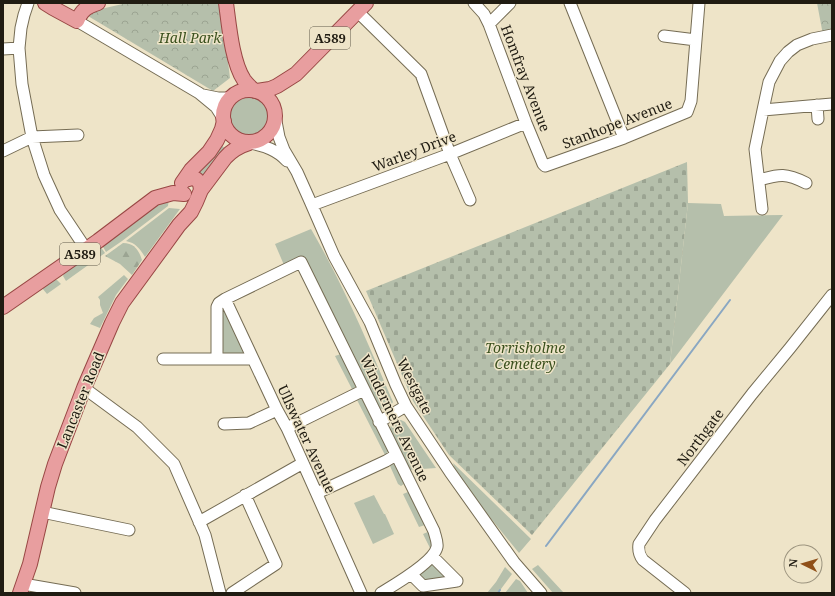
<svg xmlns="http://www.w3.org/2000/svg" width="835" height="596" font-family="'Noto Serif',serif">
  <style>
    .green { fill: #b5bfab }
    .forest { fill: url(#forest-firs) }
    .cemetery { fill: url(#cemetery-stones) }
    .park { fill: url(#park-crowns) }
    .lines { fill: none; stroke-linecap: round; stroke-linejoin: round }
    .stream { stroke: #8aa7c2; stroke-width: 2 }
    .minor-casing { stroke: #756c54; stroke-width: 13 }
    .major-casing { stroke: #984744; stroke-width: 16 }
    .minor { stroke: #fff; stroke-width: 11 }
    .major { stroke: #e89e9f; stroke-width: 14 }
    .labels { text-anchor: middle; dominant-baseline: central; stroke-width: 3; stroke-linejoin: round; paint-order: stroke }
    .shield { fill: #eee4c8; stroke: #5e5849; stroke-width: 1 }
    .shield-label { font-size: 13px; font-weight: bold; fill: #201c12 }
    .park-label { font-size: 14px; font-style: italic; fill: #3b511e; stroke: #eee4c8 }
    .street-label { font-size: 14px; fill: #201c12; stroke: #eee4c8 }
  </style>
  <defs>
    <pattern id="forest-firs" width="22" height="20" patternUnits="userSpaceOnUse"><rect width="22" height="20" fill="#b5bfab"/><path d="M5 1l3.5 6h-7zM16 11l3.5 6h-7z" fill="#9ba492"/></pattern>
    <pattern id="cemetery-stones" width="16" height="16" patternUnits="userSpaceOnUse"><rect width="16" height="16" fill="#b5bfab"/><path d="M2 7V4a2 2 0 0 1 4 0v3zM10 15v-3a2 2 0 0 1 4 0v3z" fill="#9ba492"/></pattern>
    <pattern id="park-crowns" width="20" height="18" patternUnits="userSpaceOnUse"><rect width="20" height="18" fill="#b5bfab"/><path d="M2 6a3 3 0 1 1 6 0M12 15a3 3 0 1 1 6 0" fill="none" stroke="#9ba492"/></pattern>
  </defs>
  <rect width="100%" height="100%" fill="#eee4c8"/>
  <path class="green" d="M230 117a20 20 0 1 1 40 0a20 20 0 1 1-40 0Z
    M220 144 227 150 205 179 196 172Z
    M169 198 168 206 122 241 106 252 102 245 161 202Z
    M688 203 721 204 724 216 783 215 670 364Z
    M169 208 180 209 145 257C140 249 136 243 126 241Z
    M311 229C343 284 368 343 393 402 389 409 386 410 379 408L304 257 284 265 275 244Z
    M100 246 105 253 66 281 63 276 65 271Z
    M124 275 128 279 116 295 100 328 90 324 94 318 103 313 100 305V300L98 297Z
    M54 280H57L61 284 47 294 42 288 52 281Z
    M226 309 245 350 241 355 224 354 222 347 223 310Z
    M341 354 357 386 353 391 335 356Z
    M362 398 388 449V452L385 455 357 400Z
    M397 420H401L405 422 436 468 408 470 390 431C390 425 392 422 397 420Z
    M392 462 395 463 404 484 401 486 398 484 390 466V464Z
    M453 463 531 539 519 553 457 477Z
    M408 492 411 494 414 498 425 525 419 527 403 494Z
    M374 495 384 514H385L394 534 373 544 354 503Z
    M430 531 433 541 430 550V548L423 534Z
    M433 563 446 577 424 580 419 574 425 565Z
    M538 565 564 593H553L532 569Z
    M505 567 512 574 498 593H487L496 582Z
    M516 579 520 581 528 593H505Z"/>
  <path class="forest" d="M123 243C134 243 139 250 142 260L132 275 120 264 105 256Z"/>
  <path class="cemetery" d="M687 162 688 203 670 364 532 535 449 455 413 401 366 291Z"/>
  <path class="park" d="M127 3H221L230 78 213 91 83 13Z
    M817 3H832V33L823 35Z"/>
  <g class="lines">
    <path class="stream" d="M546 546 730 300
      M498 593 500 590"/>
    <g class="minor-casing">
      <path id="minor" d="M28 3 24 15 21 28 19 48 22 84 32 137 44 175 60 210 86 249
        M474 3 484 14 489 24 526 123 543 164 545 166 624 138 687 112 691 101 699 3
        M570 3 624 138
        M357 11 421 74 450 154 470 200
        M77 21 199 93 216 107 223 118
        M489 24 510 3
        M664 36 696 40
        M3 49 19 48
        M203 95 218 98H231
        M817 105 818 119
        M763 110 832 104
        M275 116 279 137 284 150 297 172 310 201 334 256 370 322 396 385 406 406 450 472 514 562 541 593
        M250 143C265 146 277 150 287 161
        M3 151 32 137 78 135
        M759 180C780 174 786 173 806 183
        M312 205 450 154 526 123
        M762 209 755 149 763 110 769 82 780 61 788 52 797 45 812 39 832 35
        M225 299 277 410 287 428 303 463 361 593
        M163 359H252
        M217 359V307L219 303 225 299 301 262 434 531C435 536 438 542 437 547 434 562 394 585 381 593
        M84 388 137 427 174 464 205 535 220 593
        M379 422 406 406
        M224 424 249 423 277 410
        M287 428 364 390
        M317 493 386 461 396 455
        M42 512 129 530
        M199 522 303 463
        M432 556 457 581
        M411 574 423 586 457 581
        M23 584 75 593
        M232 593 276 564 245 495
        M685 593 643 560C639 555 638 551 639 544L655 520 752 394 790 348 832 295"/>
    </g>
    <g class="major-casing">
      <path id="major" d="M45 3 53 8 77 21C82 10 86 7 98 3
        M226 3C229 25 232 62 244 80 247 84 251 88 255 91
        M223 116a26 26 0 1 1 52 0a26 26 0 1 1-52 0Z
        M257 91 270 89 277 86 296 74 366 3
        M182 183 191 170 209 152 217 140 222 129 224 121
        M201 190 225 158C232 150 239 146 249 143
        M3 307 98 241 155 198 173 193 184 194
        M20 593 30 564 48 487 55 464 84 388 112 323 122 303 163 247 179 225 191 212 196 202 201 190 200 183 196 179 192 178 185 180"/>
    </g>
    <use href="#minor" class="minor"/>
    <use href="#major" class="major"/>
  </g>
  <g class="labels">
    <g class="shield">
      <rect x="310" y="27" width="40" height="22" rx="3"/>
      <rect x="60" y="243" width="40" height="22" rx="3"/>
    </g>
    <g class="shield-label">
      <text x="330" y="38">A589</text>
      <text x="80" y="254">A589</text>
    </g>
    <g class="park-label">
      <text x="190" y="37">Hall Park</text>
      <text x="525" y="347">Torrisholme<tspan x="525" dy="16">Cemetery</tspan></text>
    </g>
    <g class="street-label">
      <text transform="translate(526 78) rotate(69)">Homfray Avenue</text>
      <text transform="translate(617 123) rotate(-21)">Stanhope Avenue</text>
      <text transform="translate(414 151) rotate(-21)">Warley Drive</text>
      <text transform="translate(415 386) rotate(63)">Westgate</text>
      <text transform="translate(80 400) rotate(-68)">Lancaster Road</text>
      <text transform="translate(395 418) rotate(64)">Windermere Avenue</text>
      <text transform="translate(700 437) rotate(-53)">Northgate</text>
      <text transform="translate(307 439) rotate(65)">Ullswater Avenue</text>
    </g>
  </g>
  <rect width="835" height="596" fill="none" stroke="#201c12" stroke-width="8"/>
  <g transform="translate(803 564) rotate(275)"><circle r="19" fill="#eee4c8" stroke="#9c947f"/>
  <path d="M0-3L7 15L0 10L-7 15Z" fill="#8f4f18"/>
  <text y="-6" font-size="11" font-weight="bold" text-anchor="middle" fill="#201c12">N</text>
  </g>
</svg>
